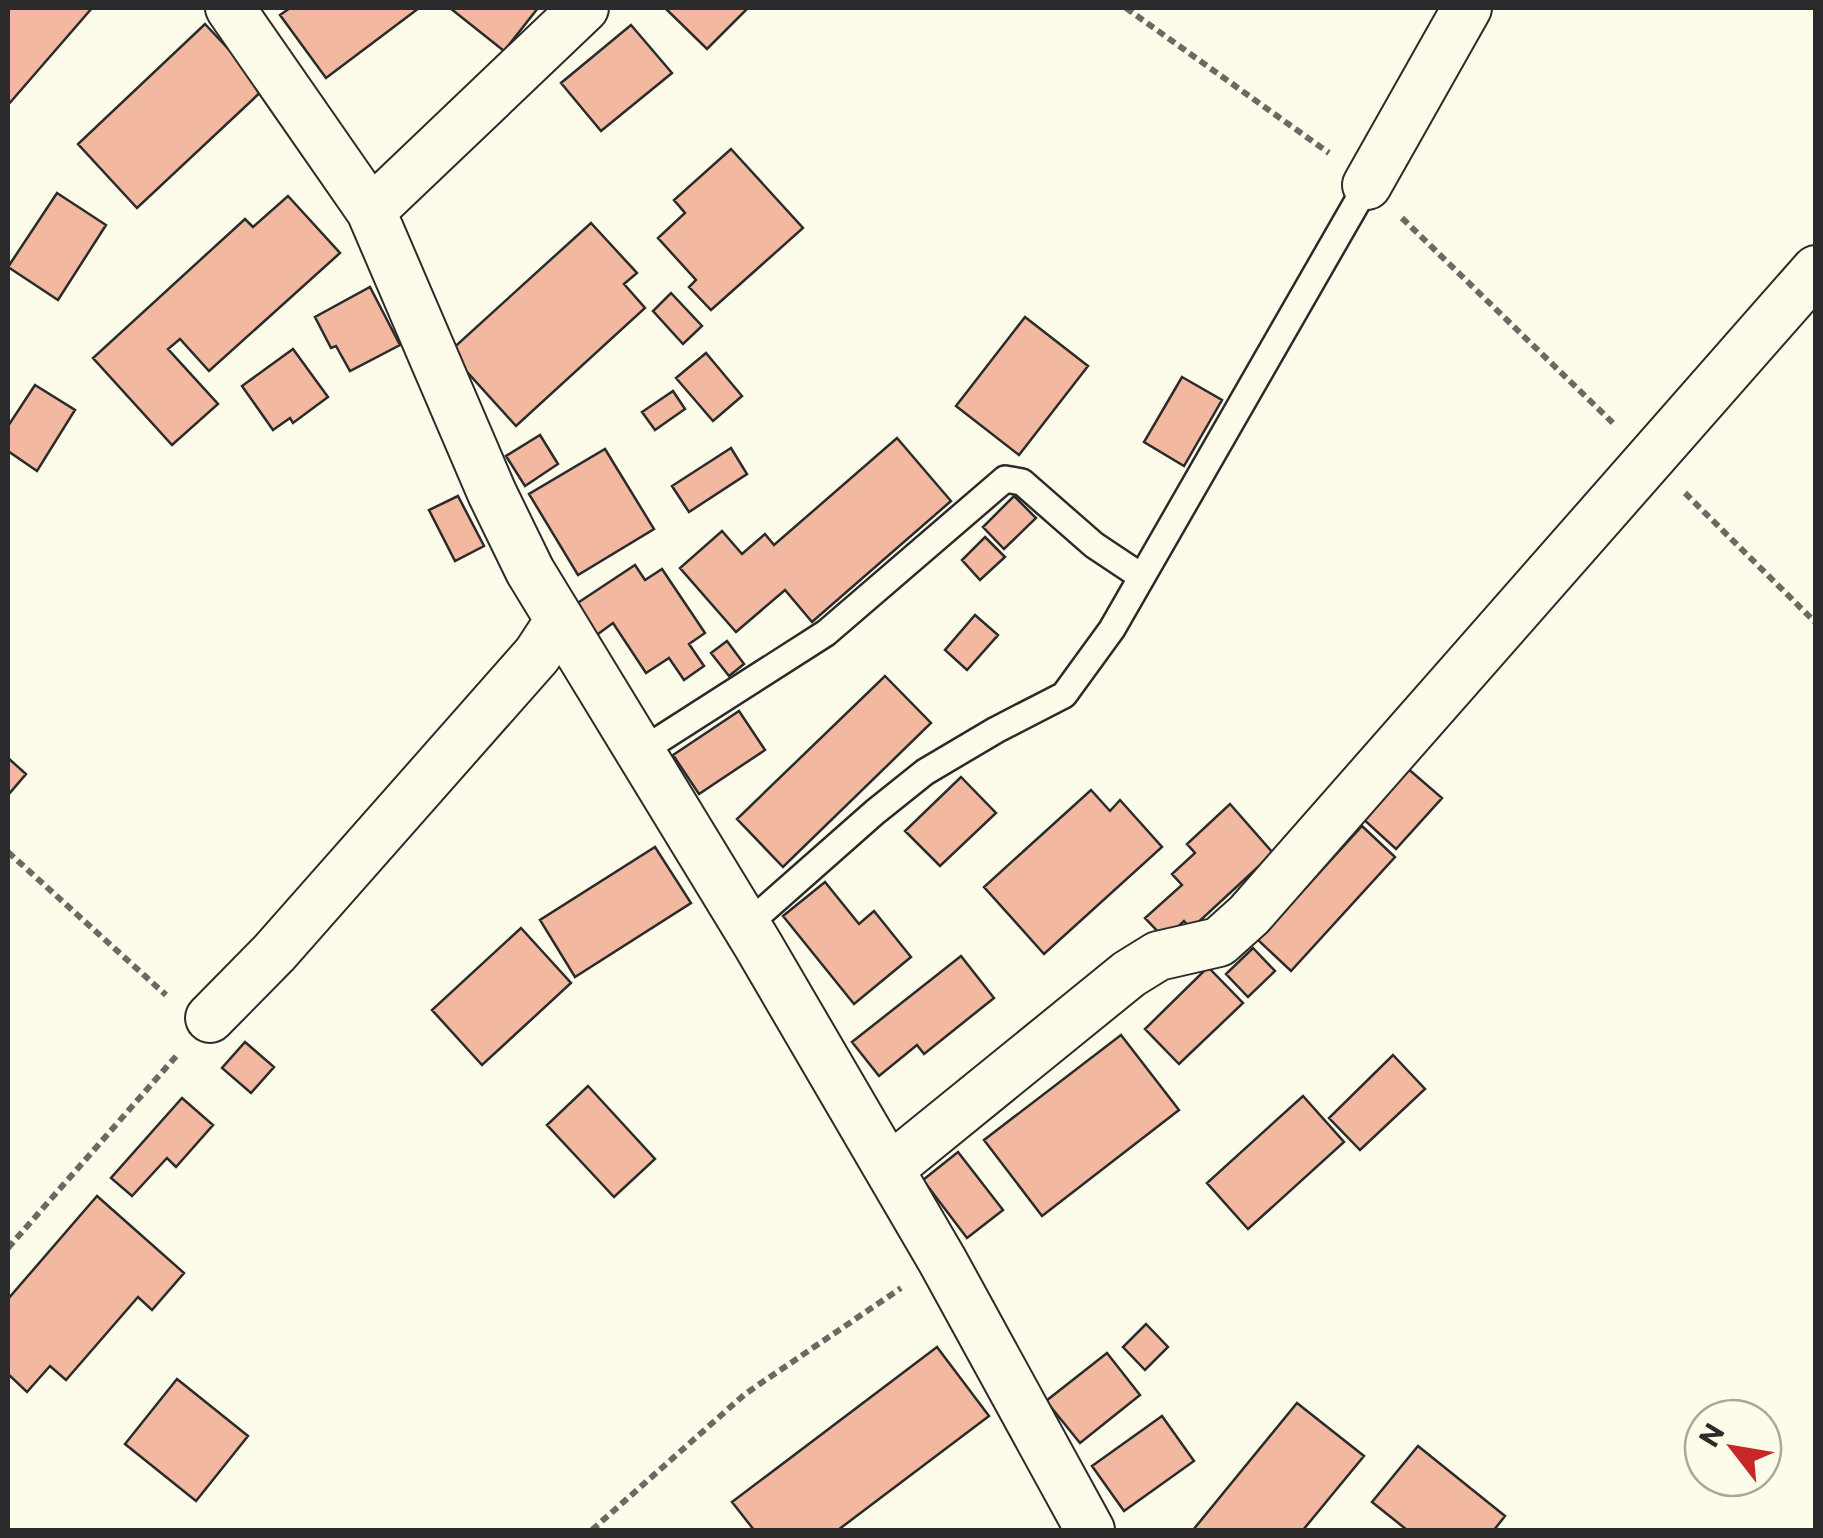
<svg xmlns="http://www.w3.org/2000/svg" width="1823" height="1538" font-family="Commissioner,sans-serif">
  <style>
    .building { fill: #f2b8a0; stroke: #2b2b2b; stroke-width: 2.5 }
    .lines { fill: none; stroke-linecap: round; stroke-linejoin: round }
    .service-casing { stroke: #2b2b2b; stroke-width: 30 }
    .minor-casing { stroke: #2b2b2b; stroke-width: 52 }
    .path { stroke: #6a6964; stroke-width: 6; stroke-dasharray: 8 5; stroke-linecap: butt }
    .service { stroke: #fdfbea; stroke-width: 25 }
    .minor { stroke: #fdfbea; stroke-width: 48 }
  </style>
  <rect width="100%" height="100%" fill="#fdfbea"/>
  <path class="building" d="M8 8H92L8 105Z
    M290 8H419L326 78 280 15Z
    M450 8H538L504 51Z
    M665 8H748L707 49Z
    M205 24 265 88 137 208 78 144Z
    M631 25 672 73 601 131 561 83Z
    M731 149 803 228 711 310 689 287 696 280 658 238 685 213 674 200Z
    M57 193 106 225 58 300 8 267Z
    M288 196 340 253 209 371 180 339 168 349 218 404 172 445 93 358 245 219 253 227Z
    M591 223 637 273 624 284 645 308 516 426 449 352Z
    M370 287 400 345 350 371 336 346 331 348 315 317Z
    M671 293 702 326 683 344 653 311Z
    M1025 317 1088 366 1019 455 956 406Z
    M293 349 328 397 293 423 290 418 273 430 242 386Z
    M706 353 742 396 713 421 676 378Z
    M1182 377 1222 400 1184 466 1144 442Z
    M35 385 75 410 37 471 8 451V426Z
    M673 391 685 409 655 430 642 412Z
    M540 435 558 464 525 486 506 456Z
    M897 438 951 501 812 622 785 590 736 632 680 568 722 531 742 554 765 534 774 545Z
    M731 448 747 474 689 512 672 486Z
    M605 449 654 529 578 575 529 494Z
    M458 496 484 546 455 561 429 510Z
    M1014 496 1036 518 1004 549 983 527Z
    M985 537 1005 557 980 580 962 560Z
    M635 565 645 580 662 569 705 633 689 644 704 666 684 680 669 658 646 673 613 623 594 637 573 606Z
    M975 615 998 635 967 670 945 650Z
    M727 641 744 664 729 676 711 653Z
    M885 676 931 723 783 867 737 819Z
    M739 711 765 750 699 794 673 755Z
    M8 758 26 774 8 795Z
    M1406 767 1442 798 1396 849 1361 817Z
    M961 777 996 813 940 866 905 831Z
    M1091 790 1110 811 1120 800 1162 847 1044 954 984 887Z
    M1230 804 1273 853 1191 929 1184 921 1165 939 1145 918 1182 885 1172 874 1195 853 1187 844Z
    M1362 826 1395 857 1291 971 1258 940Z
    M655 847 691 903 575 977 540 920Z
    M825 882 859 924 874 911 911 957 854 1004 783 916Z
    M521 928 571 983 482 1065 432 1010Z
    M1253 948 1275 971 1248 997 1226 974Z
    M961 956 994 998 924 1054 917 1045 879 1076 852 1042Z
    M1208 967 1243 1003 1179 1064 1145 1029Z
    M1121 1035 1179 1110 1042 1216 984 1140Z
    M245 1042 274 1067 251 1093 222 1068Z
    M1393 1055 1425 1089 1360 1150 1329 1118Z
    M588 1086 655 1159 614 1197 547 1125Z
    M1303 1096 1344 1142 1248 1229 1207 1183Z
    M182 1098 213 1125 176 1167 167 1158 132 1196 111 1178Z
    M958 1152 1003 1210 967 1238 923 1180Z
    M97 1196 184 1273 152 1310 138 1297 66 1380 50 1366 27 1392 8 1374V1299Z
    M1146 1324 1168 1347 1145 1370 1123 1347Z
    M937 1347 989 1416 838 1530H754L732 1502Z
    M1107 1353 1140 1395 1080 1443 1046 1401Z
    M177 1379 248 1436 196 1501 125 1444Z
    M1297 1403 1364 1456 1303 1530H1193Z
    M1162 1416 1194 1461 1124 1511 1092 1466Z
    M1418 1446 1505 1516 1494 1530H1407L1372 1502Z"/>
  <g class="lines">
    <g class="service-casing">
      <path id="service" d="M640 752 826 633 1005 479 1022 482 1094 545 1142 577
        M747 925 875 812 925 772 996 730 1064 695 1112 629 1367 185"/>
    </g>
    <g class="minor-casing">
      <path id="minor" d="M230 8 371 211 492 493 530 571 758 945 942 1260 1090 1530
        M1367 185 1467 8
        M371 211 584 8
        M210 1018 274 953 537 655 560 620
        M889 1169 1129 974 1158 956 1219 942 1249 915 1816 270"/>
    </g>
    <path class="path" d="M1126 8 1329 153
      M1402 218 1615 425
      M1685 493 1816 623
      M8 852 166 995
      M8 1248 178 1054
      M592 1530 745 1394 901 1288"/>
    <use href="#service" class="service"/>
    <use href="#minor" class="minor"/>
  </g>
  <rect width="1823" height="1538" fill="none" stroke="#2b2b2b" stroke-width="20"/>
  <g transform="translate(1733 1448) rotate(301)"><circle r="48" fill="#fdfbea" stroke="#a9a89e" stroke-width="2.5"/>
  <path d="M0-8L18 38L0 25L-18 38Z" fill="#c62828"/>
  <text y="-15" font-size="28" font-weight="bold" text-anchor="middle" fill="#2b2b2b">N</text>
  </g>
</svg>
